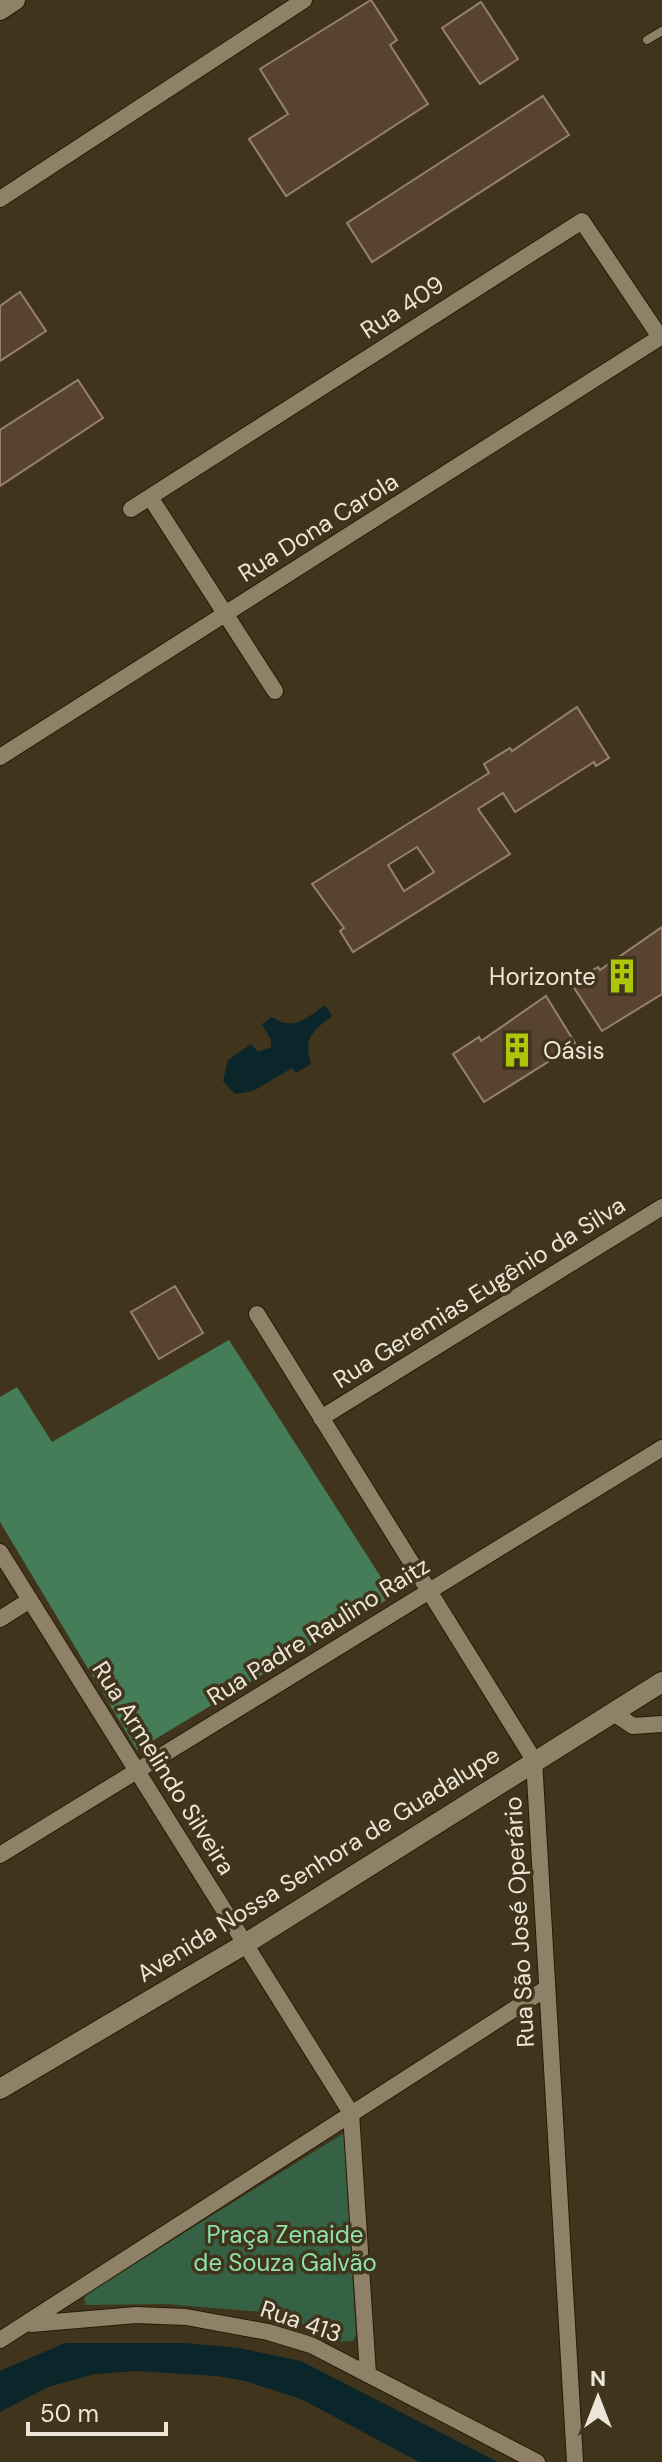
<svg xmlns="http://www.w3.org/2000/svg" width="662" height="2462" font-family="'DM Sans',sans-serif">
  <style>
    .green { fill: #356244 }
    .forest { fill: #457d58 }
    .water { fill: #0a262a }
    .building { fill: #574330; stroke: #97816c; stroke-width: 2; fill-rule: evenodd }
    .lines { fill: none; stroke-linecap: round; stroke-linejoin: round }
    .lane-casing { stroke: #261c04; stroke-width: 10 }
    .street-casing { stroke: #261c04; stroke-width: 18 }
    .secondary-casing { stroke: #261c04; stroke-width: 22 }
    .lane { stroke: #8e8167; stroke-width: 8 }
    .street { stroke: #8e8167; stroke-width: 16 }
    .secondary { stroke: #8e8167; stroke-width: 20 }
    .labels { text-anchor: middle; dominant-baseline: central; stroke-width: 7; stroke-linejoin: round; paint-order: stroke }
    .street-label { font-size: 24px; fill: #ede6d8; stroke: #40351c }
    .poi-label { font-size: 24px; fill: #ede6d8; stroke: #40351c; text-anchor: end }
    .park-label { font-size: 24px; fill: #8ee1a8; stroke: #40351c }
  </style>
  <rect width="100%" height="100%" fill="#40351c"/>
  <path class="green" d="M344 2133 356 2335 353 2341 338 2342 284 2315 262 2312 165 2304 86 2305 84 2299 88 2293Z"/>
  <path class="forest" d="M229 1340 393 1596 137 1750 0 1522V1397L17 1387 52 1442Z"/>
  <path class="water" d="M325 1005 332 1016C312 1032 303 1037 311 1064L296 1073 292 1068 253 1091 235 1094 223 1081 228 1060 251 1044 258 1052 271 1047V1040L262 1024 272 1017C293 1032 306 1018 325 1005Z
    M65 2343H185L239 2348 301 2361 498 2462H419L301 2399 245 2381 216 2376 136 2371 95 2374 48 2387 0 2412V2371Z"/>
  <path class="building" d="M371 0 397 40 390 45 428 104 286 196 249 139 288 114 260 69Z
    M481 2 518 59 480 84 442 28Z
    M543 96 569 135 372 262 347 223Z
    M20 292 46 331 0 361V306Z
    M78 380 103 418 0 486V430Z
    M577 707 609 758 596 766 594 762 515 812 503 793 478 809 510 854 353 952 340 931 344 928 312 884 489 773 484 764 510 748 512 751ZM417 847 434 872 404 891 388 865Z
    M662 927V994L602 1031 571 983 598 967 600 970Z
    M546 996 578 1048 566 1056 564 1052 484 1102 453 1054 479 1037 481 1041Z
    M175 1286 203 1333 159 1359 131 1312Z"/>
  <g class="lines">
    <g class="lane-casing">
      <path id="lane" d="M647 40 662 31"/>
    </g>
    <g class="street-casing">
      <path id="street" d="M0 199 304 0
        M150 497 275 691
        M131 509 582 221 660 337
        M0 757 662 336
        M257 1314 534 1760 575 2462
        M321 1418 662 1207
        M0 1552 351 2113 368 2374
        M0 1619 30 1600
        M612 1712 633 1726 662 1724
        M0 1855 662 1448
        M31 2324 136 2315 186 2317 268 2332 311 2345 537 2462
        M0 2340 547 1988"/>
    </g>
    <g class="secondary-casing">
      <path id="secondary" d="M0 10 15 0
        M0 2089 245 1944 662 1682"/>
    </g>
    <use href="#lane" class="lane"/>
    <use href="#street" class="street"/>
    <use href="#secondary" class="secondary"/>
  </g>
  <defs>
    <g id="building-bare" transform="scale(2.76)"><path d="M-4-6H4V6H1V3H-1V6H-4ZM-2.5-4.3h1.7v1.8h-1.7ZM.8-4.3h1.7v1.8H.8ZM-2.5-1h1.7V.8h-1.7ZM.8-1h1.7V.8H.8Z" fill="#aec60a" stroke="#40351c" stroke-width="2.5" paint-order="stroke"/></g>
  </defs>
  <g fill-rule="evenodd">
    <use href="#building-bare" x="622" y="976"/>
    <use href="#building-bare" x="517" y="1050"/>
  </g>
  <g class="labels">
    <g class="street-label">
      <text transform="translate(402 307) rotate(-33)">Rua 409</text>
      <text transform="translate(318 527) rotate(-32)">Rua Dona Carola</text>
      <text transform="translate(479 1292) rotate(-32)">Rua Geremias Eugênio da Silva</text>
      <text transform="translate(318 1631) rotate(-32)">Rua Padre Raulino Raitz</text>
      <text transform="translate(164 1768) rotate(58)">Rua Armelindo Silveira</text>
      <text transform="translate(318 1864) rotate(-32)">Avenida Nossa Senhora de Guadalupe</text>
      <text transform="translate(519 1922) rotate(-93)">Rua São José Operário</text>
      <text transform="translate(301 2321) rotate(19)">Rua 413</text>
    </g>
    <g class="poi-label">
      <text x="596" y="976">Horizonte</text>
      <text x="543" y="1050" text-anchor="start">Oásis</text>
    </g>
    <g class="park-label">
      <text x="285" y="2234">Praça Zenaide<tspan x="285" dy="28">de Souza Galvão</tspan></text>
    </g>
  </g>
  <g transform="translate(598 2398)" stroke="#40351c" stroke-width="6" paint-order="stroke">
  <path d="M0-6L14 30L0 20L-14 30Z" fill="#ede6d8"/>
  <text y="-12" font-size="22" font-weight="bold" text-anchor="middle" fill="#ede6d8">N</text>
  </g>
  <path d="M28 2422v12h138v-12" fill="none" stroke="#ede6d8" stroke-width="4"/>
  <text x="40" y="2422" font-size="24" fill="#ede6d8" stroke="#40351c" stroke-width="6" paint-order="stroke">50 m</text>
</svg>
